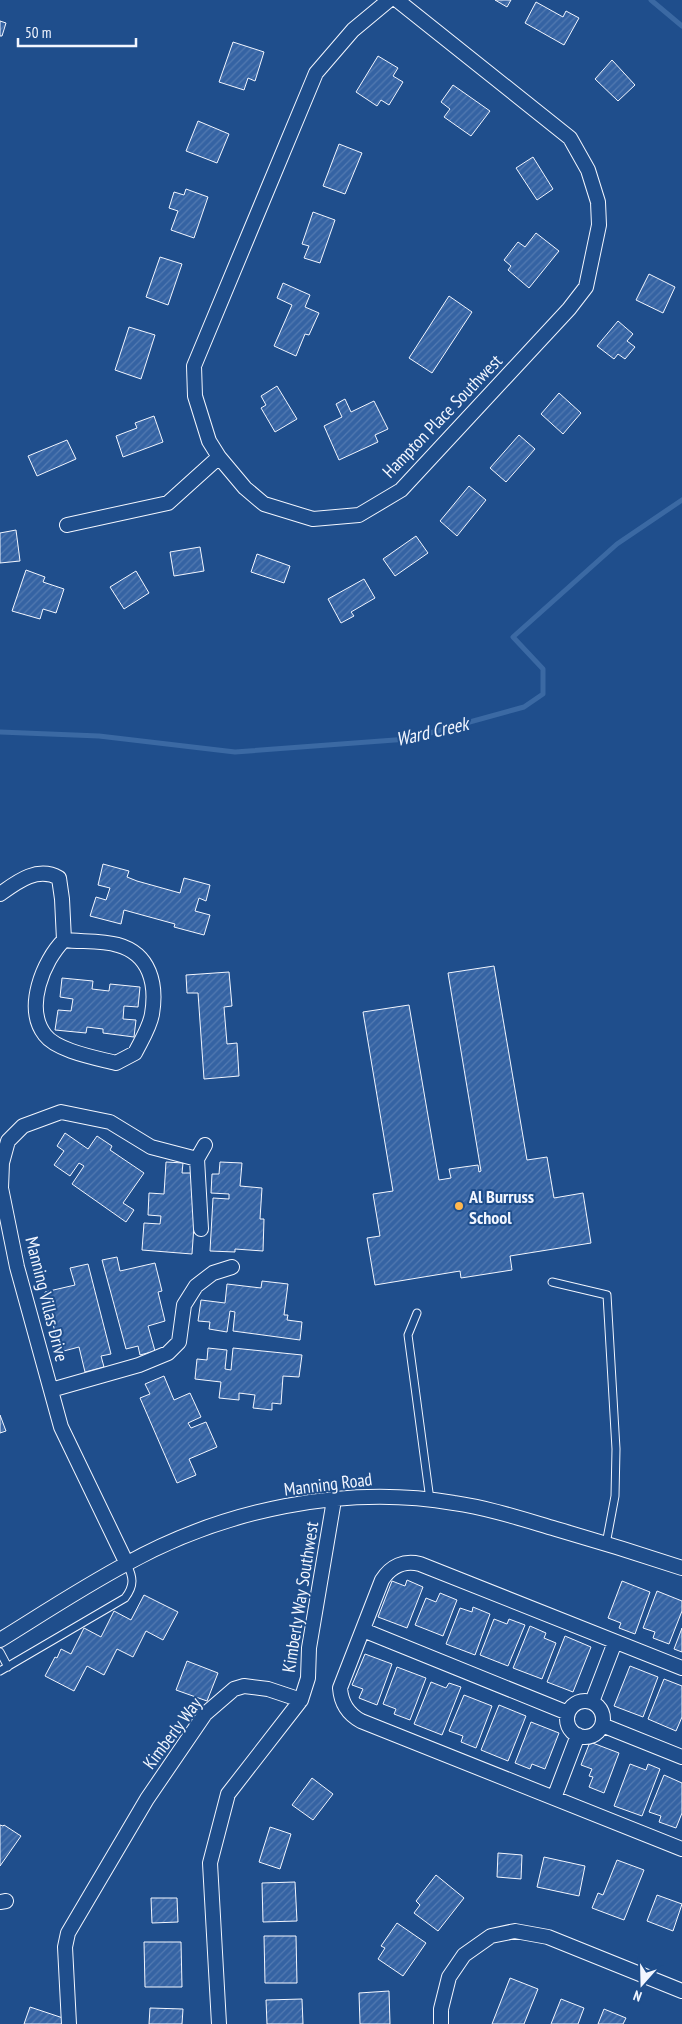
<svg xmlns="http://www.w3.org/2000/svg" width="682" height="2024" font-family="'PT Sans Narrow',sans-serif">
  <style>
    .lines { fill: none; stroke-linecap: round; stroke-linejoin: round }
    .stream { stroke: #3b69a3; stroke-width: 5 }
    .building { fill: url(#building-hatch); stroke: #f2f6ff }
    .service-casing { stroke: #f2f6ff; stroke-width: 9 }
    .minor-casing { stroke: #f2f6ff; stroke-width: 16 }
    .service { stroke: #1f4e8c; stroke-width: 7 }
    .minor { stroke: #1f4e8c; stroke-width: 14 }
    .poi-dot { fill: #ffb74d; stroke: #1f4e8c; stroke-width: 2 }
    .labels { text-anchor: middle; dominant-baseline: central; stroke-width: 4; stroke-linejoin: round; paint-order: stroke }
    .street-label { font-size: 18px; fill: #f2f6ff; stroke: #1f4e8c }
    .poi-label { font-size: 18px; font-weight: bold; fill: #f2f6ff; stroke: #1f4e8c; text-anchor: start }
    .water-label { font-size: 19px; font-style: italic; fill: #f2f6ff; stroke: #1f4e8c }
  </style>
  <defs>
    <pattern id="building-hatch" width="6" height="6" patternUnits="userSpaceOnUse" patternTransform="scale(1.25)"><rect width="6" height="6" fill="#3563a3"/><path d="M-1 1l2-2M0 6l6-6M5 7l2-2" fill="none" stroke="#537ab1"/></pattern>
  </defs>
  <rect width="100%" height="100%" fill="#1f4e8c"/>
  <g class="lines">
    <path class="stream" d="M651 0 682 26
      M0 732 99 736 235 752 408 739 524 707 543 694V669L513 637 617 544 682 500"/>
  </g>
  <path class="building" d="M495 0H511L507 7Z
    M536 2 563 17 566 11 579 18 564 45 525 23Z
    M0 21 6 23 2 36H0Z
    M233 42 264 52 255 81 248 78 244 90 219 82Z
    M378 56 398 68 393 76 403 82 389 105 381 100 377 106 356 92Z
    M612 60 635 85 618 101 595 79Z
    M453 85 490 111 471 136 444 117 450 109 441 102Z
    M198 121 229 134 217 163 186 151Z
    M339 144 362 153 345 194 323 186Z
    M533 157 553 189 537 200 516 168Z
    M186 189 208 197 194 238 171 230 178 211 169 208 174 192 184 195Z
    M313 212 335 220 320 263 304 258 309 246 302 244Z
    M536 233 559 251 529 288 508 270 511 266 504 260 518 242 525 247Z
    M160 257 182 264 168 305 146 297Z
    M649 274 675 287 663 313 636 300Z
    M283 283 310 295 305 307 319 313 309 335 305 334 296 356 274 346 292 305 277 298Z
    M449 296 472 312 432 373 409 358Z
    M618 321 633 334 627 341 635 347 625 359 618 354 614 359 597 346Z
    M129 327 155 335 141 379 115 370Z
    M277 386 297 419 275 432 261 408 266 405 261 396Z
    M559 393 581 413 563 434 541 414Z
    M345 399 351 412 374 401 388 429 375 435 378 442 339 460 324 426 342 417 336 404Z
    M154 416 163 442 123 457 116 436 137 428 135 423Z
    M519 435 535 449 506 482 490 468Z
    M67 440 76 459 37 476 28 456Z
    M469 486 486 500 457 536 440 521Z
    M16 530 20 561 0 563V533Z
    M416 536 428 553 395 576 383 559Z
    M200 547 204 571 174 576 170 552Z
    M257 554 290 566 284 583 251 572Z
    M26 570 45 577 43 582 64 589 56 613 43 609 40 619 12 611Z
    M136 571 149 593 124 609 110 587Z
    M364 579 375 598 351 612 354 616 341 623 328 599Z
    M103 864 129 871 127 877 137 881 180 893 184 878 210 885 206 901 199 898 195 911 210 915 204 935 174 927 175 924 124 910 121 924 90 916 96 897 106 900 110 888 98 885Z
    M494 966 527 1160 547 1157 554 1198 583 1193 591 1243 510 1256 512 1270 461 1278 460 1271 375 1285 367 1238 380 1236 373 1194 393 1191 363 1012 409 1005 439 1180 451 1178 449 1169 478 1165 479 1172 481 1171 448 973Z
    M229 972 232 1006 224 1007 227 1044 237 1043 239 1076 204 1079 198 993H187L186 975Z
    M62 978 93 981 92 989 109 991 110 984 140 987 138 1007 124 1006 123 1019 136 1020 134 1037 103 1033V1029L87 1027 86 1033 55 1030 58 1010 71 1011 73 999 60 997Z
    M65 1133 88 1149 97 1136 112 1146 110 1150 144 1173 123 1203 134 1210 126 1222 72 1184 84 1166 79 1163 70 1176 54 1165 64 1151 57 1146Z
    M166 1162 183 1163 182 1173H194L196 1196 192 1254 142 1250 144 1223 160 1224 161 1216 148 1215 149 1193 164 1194Z
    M220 1162 242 1163 240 1186 262 1188 260 1219H264L263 1251 235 1249V1252L210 1251 213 1198 229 1199V1194L211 1193 212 1174H219Z
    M117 1257 120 1271 155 1263 162 1291 158 1292 165 1321 148 1326 155 1351 140 1355 138 1346 126 1349 102 1260Z
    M88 1264 111 1354 101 1356 104 1367 85 1372 79 1347 60 1352 45 1292 75 1285 70 1268Z
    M262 1281 288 1284 284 1315H288L287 1320 302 1322 300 1340 233 1331 235 1312 230 1311 227 1332 209 1329 210 1322 198 1321 201 1300 225 1303 227 1284 261 1288Z
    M208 1348 227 1350 225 1369 231 1370 233 1348 302 1355 299 1377 283 1376 281 1404 272 1403V1410L253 1408 255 1395 239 1393V1400L219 1398 221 1382 195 1379 197 1359 207 1360Z
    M164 1376 174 1400 190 1393 201 1417 188 1423 191 1428 206 1422 217 1447 189 1459 196 1475 177 1483 140 1398 150 1394 145 1384Z
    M0 1415 6 1431 0 1433Z
    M407 1580 423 1587 407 1628 378 1617 392 1581 405 1586Z
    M622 1581 650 1592 635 1634 619 1628 621 1623 608 1618Z
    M657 1591 682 1601V1611L669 1644 653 1638 655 1632 643 1628Z
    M440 1593 457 1600 443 1636 415 1625 426 1598 436 1602Z
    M144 1595 178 1612 163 1640 146 1631 133 1657 117 1649 104 1675 87 1666 74 1691 45 1676 55 1657 57 1658 61 1649 71 1654 84 1628 101 1637 114 1611 131 1620Z
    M473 1607 490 1614 475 1655 446 1644 460 1608 472 1612Z
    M494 1619 507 1624 509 1619 525 1625 508 1666 480 1655Z
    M530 1626 546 1633 544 1638 556 1643 542 1679 513 1668Z
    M682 1628V1652L674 1649Z
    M565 1636 591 1647 573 1692 547 1682Z
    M365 1654 392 1664 377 1705 359 1698 363 1689 352 1685Z
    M187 1661 218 1673 207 1701 176 1690Z
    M630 1666 658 1677 643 1717 614 1706Z
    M397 1667 426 1678 410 1720 394 1714 396 1709 383 1704Z
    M664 1679 682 1686V1717L676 1731 648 1719Z
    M431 1682 446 1688 449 1683 461 1687 442 1735 414 1724Z
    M464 1695 492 1706 476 1748 461 1742 463 1736 449 1731Z
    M499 1705 526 1716 508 1761 481 1750Z
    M531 1722 559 1733 545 1769 532 1764 530 1769 515 1763Z
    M590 1742 619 1753 604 1793 589 1787 593 1777 589 1776 592 1769 581 1765Z
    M630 1764 646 1770 648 1764 660 1769 642 1816 614 1806Z
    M664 1775 682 1783V1813L676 1828 659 1822 661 1816 649 1812Z
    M312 1778 333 1794 313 1820 292 1805Z
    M0 1825 3 1826 4 1825 21 1836 0 1866Z
    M270 1827 291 1834 280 1869 259 1862Z
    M498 1853 522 1855 521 1879 497 1877Z
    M544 1857 585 1866 579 1896 537 1887Z
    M617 1860 644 1870 624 1920 592 1908 598 1893 603 1895Z
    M436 1875 464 1898 438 1931 414 1913 420 1905 416 1901Z
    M295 1882 297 1921 263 1922 262 1883Z
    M657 1895 682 1904 673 1931 647 1921Z
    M151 1898H177L178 1922 152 1923Z
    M397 1923 426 1943 403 1976 378 1959 385 1948 381 1946Z
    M264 1936H296L297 1983H265Z
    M144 1942H181L182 1987H145Z
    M510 1978 538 1989 524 2024H492Z
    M389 1991 390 2024H360L359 1993Z
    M302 1999 303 2024H267L266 2000Z
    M561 1999 584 2008 578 2024H551Z
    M30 2007 66 2019 64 2024H24Z
    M150 2008 183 2009 182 2024H149Z
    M604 2009 626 2018 623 2024H598Z"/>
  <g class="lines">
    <g class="service-casing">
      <path id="service" d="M552 1282 607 1295 616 1449 615 1496 606 1544
        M417 1313 408 1335 430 1500
        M0 1652 8 1667
        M0 1671 125 1598C135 1585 133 1577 127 1564"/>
    </g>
    <g class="minor-casing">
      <path id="minor" d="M389 0 353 30 316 73 194 366 195 396 209 441 219 457 245 488 264 504 313 519 359 515 401 490 569 309 586 287 599 225 598 202 588 170 570 138 397 0
        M67 525 168 503 219 457
        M0 894C18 881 38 866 59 878L62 899 64 940
        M64 940C81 942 102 940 118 945 150 954 157 984 152 1014 150 1027 141 1041 135 1053L116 1063C97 1058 57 1051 45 1035 24 1008 43 961 64 940Z
        M197 1159 201 1229
        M51 1390 139 1365 168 1353 179 1342 184 1305 196 1286 213 1273 232 1267
        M127 1564 61 1427 17 1267 1 1188 2 1163 8 1141 23 1126 61 1112 110 1122 151 1147 197 1159 205 1145
        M363 1630 568 1713
        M0 1640C42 1614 83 1587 126 1564 223 1510 344 1484 454 1503 489 1508 522 1519 556 1529 598 1541 640 1554 682 1568
        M682 1668 420 1564C404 1560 391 1566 382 1580L340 1688C341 1702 348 1714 361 1721L682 1849
        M567 1719a18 18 0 1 1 36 0a18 18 0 1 1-36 0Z
        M592 1702 615 1642
        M602 1725 682 1757
        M554 1798 578 1735
        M0 1902 6 1901
        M69 2024 65 1947 68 1933 147 1799 205 1714 234 1689 244 1686 268 1689 301 1700
        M219 2024 210 1863 228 1794 301 1700 308 1678 309 1648 334 1500
        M441 2024V2009L449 1977 464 1955 491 1936 515 1931 548 1937 682 1991"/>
    </g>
    <use href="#service" class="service"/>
    <use href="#minor" class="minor"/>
  </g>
  <circle class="poi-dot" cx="459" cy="1206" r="5"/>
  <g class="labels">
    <g class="street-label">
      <text transform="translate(442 416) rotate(-46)">Hampton Place Southwest</text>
      <text transform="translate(47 1299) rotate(76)">Manning Villas Drive</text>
      <text transform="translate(328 1484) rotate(-7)">Manning Road</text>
      <text transform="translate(300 1597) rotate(-81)">Kimberly Way Southwest</text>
      <text transform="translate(172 1733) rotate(-53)">Kimberly Way</text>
    </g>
    <g class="poi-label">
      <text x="469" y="1196">Al Burruss<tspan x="469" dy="21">School</tspan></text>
    </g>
    <g class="water-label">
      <text transform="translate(432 731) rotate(-13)">Ward Creek</text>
    </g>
  </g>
  <g transform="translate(642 1984) rotate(200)" stroke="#1f4e8c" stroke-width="4" paint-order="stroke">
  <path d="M0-4L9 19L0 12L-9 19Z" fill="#f2f6ff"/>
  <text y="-8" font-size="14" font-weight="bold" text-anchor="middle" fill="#f2f6ff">N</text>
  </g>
  <path d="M18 38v8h118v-8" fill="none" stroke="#f2f6ff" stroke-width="2.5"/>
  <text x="25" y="38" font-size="15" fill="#f2f6ff" stroke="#1f4e8c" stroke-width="4" paint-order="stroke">50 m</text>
</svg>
